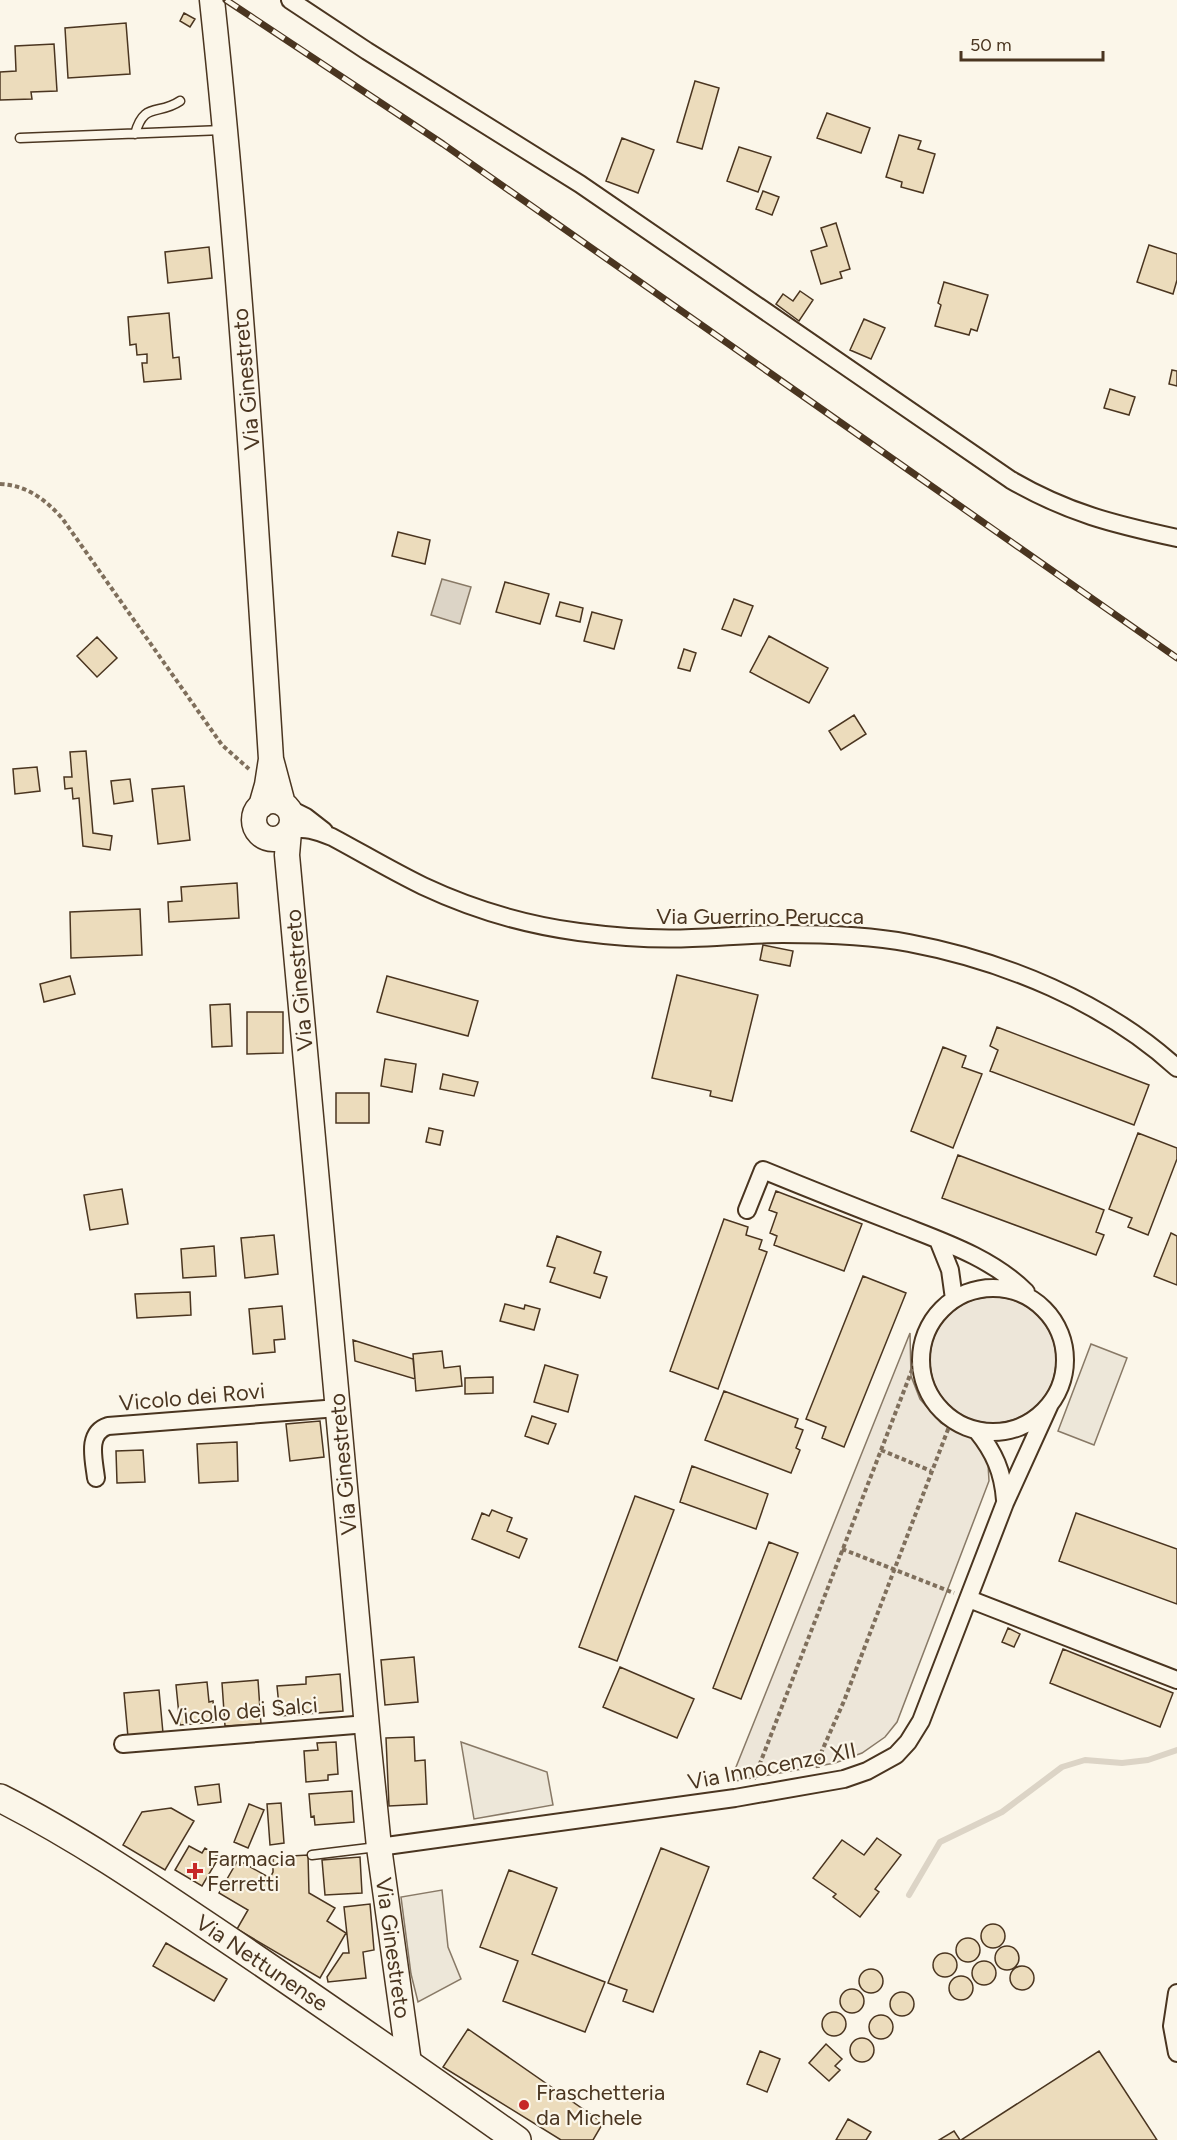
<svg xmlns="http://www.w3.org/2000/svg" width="1177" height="2140" font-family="Figtree,sans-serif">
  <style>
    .green { fill: #ede6d9; stroke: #887966; stroke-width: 1.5 }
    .parking { fill: #ede7d9; stroke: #887966; stroke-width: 1.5 }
    .water { fill: #dcd4c6; stroke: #887966; stroke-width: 1.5 }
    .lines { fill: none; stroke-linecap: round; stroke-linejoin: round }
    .stream { stroke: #dcd4c6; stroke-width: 6 }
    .building { fill: #ecdcbc; stroke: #4a3520; stroke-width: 1.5 }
    .lane-casing { stroke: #4a3520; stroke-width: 11 }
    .street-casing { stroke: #4a3520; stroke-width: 20 }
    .secondary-casing { stroke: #4a3520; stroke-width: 27 }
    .primary-casing { stroke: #4a3520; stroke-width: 30 }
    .path { stroke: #7f6f5c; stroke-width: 4; stroke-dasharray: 4.5 3; stroke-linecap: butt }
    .lane { stroke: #fbf6e9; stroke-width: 8 }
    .street { stroke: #fbf6e9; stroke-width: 16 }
    .secondary { stroke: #fbf6e9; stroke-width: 24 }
    .primary { stroke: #fbf6e9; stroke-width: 27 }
    .rail-casing { stroke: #4a3520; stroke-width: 7 }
    .rail { stroke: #fbf6e9; stroke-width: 4.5; stroke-dasharray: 14; stroke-linecap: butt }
    .poi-dot { fill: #c62828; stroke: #fbf6e9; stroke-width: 2 }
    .labels { text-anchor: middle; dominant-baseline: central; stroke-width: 4.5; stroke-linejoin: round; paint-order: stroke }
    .street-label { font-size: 22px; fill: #4a3520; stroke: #fbf6e9 }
    .poi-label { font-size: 22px; fill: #4a3520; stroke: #fbf6e9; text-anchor: start }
  </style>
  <rect width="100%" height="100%" fill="#fbf6e9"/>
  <path class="green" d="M930 1360a63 63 0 1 1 126 0a63 63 0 1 1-126 0Z
    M910 1333 911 1376 920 1399 941 1423 971 1437 981 1445 988 1464 989 1481 897 1722 885 1737 862 1753 835 1763 730 1782Z"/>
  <path class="parking" d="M1091 1344 1127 1358 1094 1445 1058 1431Z
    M461 1742 547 1772 553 1805 474 1819Z
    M442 1890 448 1947 461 1979 418 2002 411 1974 401 1897Z"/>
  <path class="water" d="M442 579 471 587 460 624 431 615Z"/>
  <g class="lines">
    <path class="stream" d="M909 1895 940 1842 1002 1812 1062 1767 1085 1760 1122 1763 1148 1760 1177 1750"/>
  </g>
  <path class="building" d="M184 13 195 19 190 27 180 21Z
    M126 23 130 74 68 78 65 28Z
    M54 44 57 91 31 92 32 99 0 100V72L16 71 15 46Z
    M695 81 719 88 702 149 677 142Z
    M827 113 870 128 861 153 817 138Z
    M899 135 921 141 918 149 935 154 923 193 901 187 902 182 886 177Z
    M622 138 654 150 638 193 606 181Z
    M739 147 771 157 758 192 727 181Z
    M763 191 779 197 772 215 756 209Z
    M836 223 850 269 840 272 842 278 821 284 811 251 827 246 821 228Z
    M1149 245 1177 254V280L1173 294 1137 282Z
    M209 247 212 278 168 283 165 252Z
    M944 282 988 295 977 331 971 329 969 335 935 326 941 305 938 303Z
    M800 291 813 300 799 321 776 304 783 294 793 301Z
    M169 313 173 358 179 357 181 379 144 382 142 363H147V354L137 355 136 344 130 345 128 317Z
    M864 319 885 328 871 359 850 350Z
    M1172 370 1177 371V386L1169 384Z
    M1110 389 1135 397 1129 415 1104 408Z
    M398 532 430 540 425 564 392 556Z
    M505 582 549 594 540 624 496 612Z
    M734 599 753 606 741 636 722 629Z
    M560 602 583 608 580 622 556 616Z
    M592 612 622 620 614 649 584 641Z
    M769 636 828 668 809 703 750 672Z
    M97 637 117 658 97 677 77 656Z
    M684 649 696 653 690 671 678 668Z
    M854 715 866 734 841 750 829 731Z
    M86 751 93 833 112 836 110 850 83 846 79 798 73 799 72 788 65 789 64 777H72L70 752Z
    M37 767 40 791 15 794 13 769Z
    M130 779 133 801 114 804 111 781Z
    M184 786 190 840 158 844 152 789Z
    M237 883 239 918 169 922 168 902 182 901 181 887Z
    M140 909 142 955 71 958 70 912Z
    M763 945 793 951 790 966 760 960Z
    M677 975 758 995 732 1101 710 1096 711 1091 652 1078Z
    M70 976 75 994 44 1002 40 984Z
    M387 976 478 1001 468 1036 377 1012Z
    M230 1004 232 1046 212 1047 210 1005Z
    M247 1012H283V1053L247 1054Z
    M997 1027 1149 1085 1134 1125 990 1071 998 1050 990 1046Z
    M943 1047 966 1056 962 1067 982 1074 953 1148 911 1131Z
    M385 1059 416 1064 412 1092 381 1086Z
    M443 1074 478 1082 474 1096 440 1089Z
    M336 1093H369V1123H336Z
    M429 1128 443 1131 440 1145 426 1142Z
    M1138 1133 1177 1148V1159L1148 1235 1128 1227 1132 1218 1109 1209Z
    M958 1155 1104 1210 1096 1232 1104 1235 1096 1255 942 1198Z
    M122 1189 128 1224 90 1230 84 1195Z
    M776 1191 862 1224 844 1271 774 1245 777 1236 770 1233 777 1213 769 1210Z
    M724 1219 748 1227 746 1235 762 1240 759 1249 767 1252 718 1389 670 1371Z
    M1171 1233 1177 1236V1285L1154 1276Z
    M274 1235 278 1274 245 1278 241 1238Z
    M557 1236 601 1252 594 1273 607 1277 600 1298 550 1282 555 1268 547 1266Z
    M214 1246 216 1276 183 1278 181 1249Z
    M863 1276 906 1293 844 1447 822 1438 826 1427 806 1419Z
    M190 1292 191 1315 137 1318 135 1294Z
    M505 1304 524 1309 525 1305 540 1309 534 1330 500 1321Z
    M282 1306 285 1339 274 1340 275 1352 253 1354 249 1309Z
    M353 1340 413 1359 415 1379 355 1361Z
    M442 1351 444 1368 460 1366 462 1386 416 1391 413 1354Z
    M545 1365 578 1375 568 1412 534 1402Z
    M493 1377V1393L465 1394V1378Z
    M724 1391 798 1419 795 1427 803 1430 796 1448 800 1450 791 1473 705 1440Z
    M532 1416 556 1424 548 1444 525 1436Z
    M320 1421 324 1457 290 1461 286 1424Z
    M237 1442 238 1481 199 1483 197 1444Z
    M143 1450 145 1482 117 1483 116 1451Z
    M692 1466 768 1494 756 1529 680 1502Z
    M635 1496 674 1510 617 1661 579 1647Z
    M492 1510 512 1518 507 1531 527 1539 519 1558 472 1539 482 1513 489 1516Z
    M1076 1513 1177 1549V1604L1059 1561Z
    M769 1542 798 1553 741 1699 713 1688Z
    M1008 1628 1020 1634 1014 1647 1002 1642Z
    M1063 1649 1173 1693 1160 1727 1050 1683Z
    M414 1657 418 1702 385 1705 381 1660Z
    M620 1667 694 1699 677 1738 603 1707Z
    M340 1674 343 1711 280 1716 277 1686 306 1684V1677Z
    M258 1680 261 1724 225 1726 222 1683Z
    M207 1682 209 1702 213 1701 215 1722 180 1725 176 1685Z
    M159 1690 163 1733 128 1737 124 1693Z
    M414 1737 415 1761 425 1760 427 1804 389 1806 386 1738Z
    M336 1742 338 1774 328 1775V1780L306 1782 304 1751 318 1750 317 1743Z
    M219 1784 221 1802 198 1805 195 1787Z
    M352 1791 354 1822 315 1825 314 1816 311 1817 309 1794Z
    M281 1803 284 1843 270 1845 267 1804Z
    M249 1804 264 1810 248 1848 234 1842Z
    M171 1808 194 1821 165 1870 123 1845 142 1812Z
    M877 1838 901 1855 875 1889 879 1892 860 1917 833 1897 836 1894 813 1878 842 1840 864 1855Z
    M189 1846 202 1853 205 1848 219 1857 202 1886 175 1870Z
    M661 1848 709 1867 653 2012 623 2001 627 1990 608 1983Z
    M308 1855 309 1893 335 1908 327 1921 346 1933 320 1978 237 1929 248 1910 219 1893 238 1860 270 1878 273 1872V1857Z
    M360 1857 362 1893 325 1895 322 1860Z
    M509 1870 557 1888 532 1954 605 1982 585 2032 503 2001 518 1961 480 1947Z
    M370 1904 374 1950 363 1952 366 1978 328 1982 327 1977 343 1953H349L344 1907Z
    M981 1936a12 12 0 1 1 24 0a12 12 0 1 1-24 0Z
    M956 1950a12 12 0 1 1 24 0a12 12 0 1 1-24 0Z
    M166 1943 227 1979 214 2001 153 1966Z
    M995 1958a12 12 0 1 1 24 0a12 12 0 1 1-24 0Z
    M933 1965a12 12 0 1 1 24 0a12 12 0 1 1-24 0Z
    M972 1973a12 12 0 1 1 24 0a12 12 0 1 1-24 0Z
    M1010 1978a12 12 0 1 1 24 0a12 12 0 1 1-24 0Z
    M859 1981a12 12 0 1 1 24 0a12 12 0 1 1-24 0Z
    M949 1988a12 12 0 1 1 24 0a12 12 0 1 1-24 0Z
    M840 2001a12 12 0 1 1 24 0a12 12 0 1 1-24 0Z
    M890 2004a12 12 0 1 1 24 0a12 12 0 1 1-24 0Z
    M822 2024a12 12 0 1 1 24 0a12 12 0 1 1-24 0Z
    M869 2027a12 12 0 1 1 24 0a12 12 0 1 1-24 0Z
    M468 2029 603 2123 593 2140H561L443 2067Z
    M850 2050a12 12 0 1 1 24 0a12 12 0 1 1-24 0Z
    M826 2044 842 2059 835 2066 840 2070 829 2081 809 2063Z
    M760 2051 780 2059 767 2092 747 2084Z
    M1099 2051 1157 2140H961Z
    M848 2119 871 2132 866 2140H836Z
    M954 2131 960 2140H939Z"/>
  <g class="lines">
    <g class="lane-casing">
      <path id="lane" d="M135 134C144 101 158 116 180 101
        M20 138 223 130
        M312 1855 377 1847"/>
    </g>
    <g class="street-casing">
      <path id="street" d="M290 0 367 51 580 184 1011 480C1068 513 1113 524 1177 538
        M288 808 306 817 324 831
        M289 831C304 826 317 831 332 837 362 853 392 871 423 886 472 909 526 925 579 932 617 937 654 940 692 938 722 937 752 934 783 934 824 934 868 935 909 943 1004 961 1105 1002 1177 1068
        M747 1210 763 1170C807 1188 852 1206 896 1223 941 1241 991 1257 1026 1292
        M938 1240 950 1270 954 1299
        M921 1360a72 72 0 1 1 144 0a72 72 0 1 1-144 0Z
        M977 1431C994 1452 1003 1472 1005 1500
        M96 1478C94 1460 86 1433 108 1426L338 1408
        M969 1599 1177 1680
        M123 1744 367 1724
        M379 1847 735 1798 844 1779 867 1771 896 1755 908 1742 921 1721 1005 1503 1050 1404
        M1177 1993 1172 2026 1177 2053"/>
    </g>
    <g class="secondary-casing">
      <path id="secondary" d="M212 0C239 252 255 505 271 759
        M254 820a19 19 0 1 1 38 0a19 19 0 1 1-38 0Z
        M261 806 267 785 271 759 283 804
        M289 831 287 855 368 1738 379 1847 409 2063"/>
    </g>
    <g class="primary-casing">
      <path id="primary" d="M0 1798C83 1840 159 1893 236 1945 330 2009 424 2074 517 2140"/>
    </g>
    <path class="path" d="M0 484C26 485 45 499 62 518L222 745 249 769
      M881 1450 931 1471
      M842 1549 954 1593
      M818 1768 817 1762 844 1701 952 1419
      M754 1779 922 1344"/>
    <use href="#lane" class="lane"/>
    <use href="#street" class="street"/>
    <use href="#secondary" class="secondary"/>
    <use href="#primary" class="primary"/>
    <g class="rail-casing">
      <path id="rail" d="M226 0 443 144 1177 658"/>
    </g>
    <use href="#rail" class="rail"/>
  </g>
  <g class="poi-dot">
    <path d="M192 1862h6v6h6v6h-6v6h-6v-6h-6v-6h6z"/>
    <circle cx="524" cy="2105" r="6"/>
  </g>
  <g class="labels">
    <g class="street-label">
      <text transform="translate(246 379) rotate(-95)">Via Ginestreto</text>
      <text x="760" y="916">Via Guerrino Perucca</text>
      <text transform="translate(299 980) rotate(-95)">Via Ginestreto</text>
      <text transform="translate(192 1397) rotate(-5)">Vicolo dei Rovi</text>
      <text transform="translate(343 1464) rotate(-95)">Via Ginestreto</text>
      <text transform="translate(243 1711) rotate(-5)">Vicolo dei Salci</text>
      <text transform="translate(772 1766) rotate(-11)">Via Innocenzo XII</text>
      <text transform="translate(393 1948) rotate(82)">Via Ginestreto</text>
      <text transform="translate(262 1963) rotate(34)">Via Nettunense</text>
    </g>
    <g class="poi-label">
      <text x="207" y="1858">Farmacia<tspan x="207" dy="25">Ferretti</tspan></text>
      <text x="536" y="2092">Fraschetteria<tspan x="536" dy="25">da Michele</tspan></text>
    </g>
  </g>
  <path d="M961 51v9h142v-9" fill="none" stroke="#4a3520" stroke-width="3"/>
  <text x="970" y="51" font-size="18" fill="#4a3520" stroke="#fbf6e9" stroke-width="4.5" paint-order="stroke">50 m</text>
</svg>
